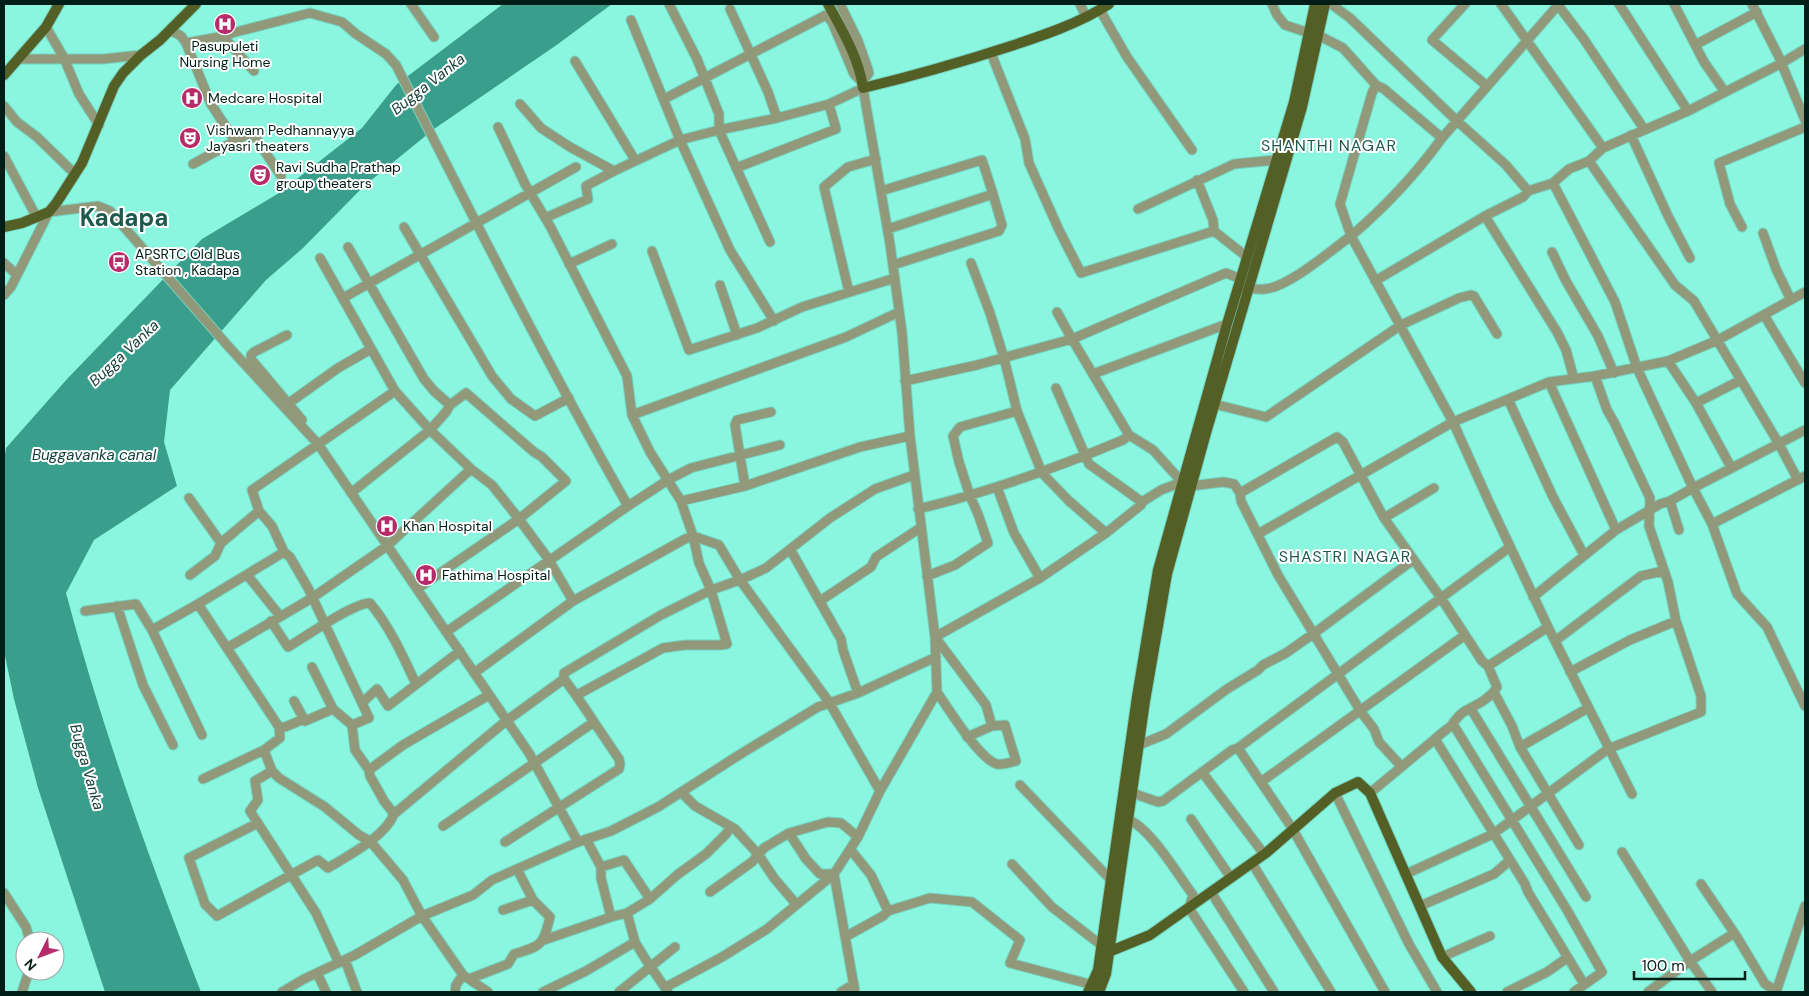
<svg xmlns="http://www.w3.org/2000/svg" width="1809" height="996" font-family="'DM Sans',sans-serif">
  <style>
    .water { fill: #399e8b }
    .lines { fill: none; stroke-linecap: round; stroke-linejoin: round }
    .minor-casing { stroke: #75d3bf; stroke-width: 11 }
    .major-casing { stroke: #75d3bf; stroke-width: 12 }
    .minor { stroke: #92997b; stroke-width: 9 }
    .major { stroke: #545f25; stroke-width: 10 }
    .labels { text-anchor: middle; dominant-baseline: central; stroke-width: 4; stroke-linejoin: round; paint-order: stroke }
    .poi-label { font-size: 14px; fill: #001d17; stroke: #fff; text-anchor: start }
    .water-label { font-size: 15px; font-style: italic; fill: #134038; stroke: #fff }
    .quarter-label { font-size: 16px; letter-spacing: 1px; fill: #1f594e; stroke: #fff }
    .town-label { font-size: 24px; font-weight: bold; fill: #1f594e; stroke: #fff }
  </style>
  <rect width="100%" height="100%" fill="#8bf6df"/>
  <path class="water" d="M503 4H612L558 44 434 129 364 186 303 248 266 280 170 390 164 442 177 486 94 540 66 593C102 729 150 861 201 992H105L38 788 14 699 4 651V461L6 448 68 378 202 239 279 193 362 128 396 85Z"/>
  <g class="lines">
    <g class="minor-casing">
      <path id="minor" d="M411 4 434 37
        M669 4 697 59 719 114V130L770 242
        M1080 4 1086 17
        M1272 4 1277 15 1285 25 1309 33 1318 35 1343 48 1376 85 1384 89 1442 138
        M1331 4 1350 18 1457 121 1506 165 1528 191
        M1465 4 1432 40 1487 86
        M1501 4 1603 148
        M1619 4 1688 111
        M1674 4 1704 62 1725 92
        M1752 4 1778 55 1805 120
        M1558 5 1583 38 1644 129
        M730 9 768 92 777 118
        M1100 10 1127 57 1192 150
        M631 20 680 140 730 250 774 321
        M46 27 64 58 79 94 99 125
        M170 30 181 36 186 43 211 104 235 141 252 132 281 176
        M225 36 227 41 254 71
        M186 43 225 36 232 33 310 13 342 22 356 34 386 54 396 65C471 213 546 362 628 506
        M1695 45 1757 12
        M991 53 1025 139 1029 163 1059 230 1081 273 1214 231
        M19 59H103L141 55
        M575 61 635 160
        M1376 85 1372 93 1340 204 1351 236C1385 207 1416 174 1442 138L1559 4
        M664 99 826 15 832 22 854 74 862 82 869 73 868 69 858 41 840 4
        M520 104 541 128 570 147 614 171 586 186 588 199 545 218
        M4 106 17 122 37 137 75 174
        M498 127 525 184 550 226 627 376 632 415 650 452 681 501 693 536 699 563 711 590 727 644 721 645H685L663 648 577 695
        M1631 135 1668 216 1690 258
        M4 156 36 216
        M1589 161 1675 285 1694 301 1779 444 1798 480
        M193 164 235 141
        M736 168 836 129 829 104
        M614 171 680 140 719 130 777 118 829 104 863 88 890 244 902 332 910 436 935 637 937 692 880 791 858 837 834 874 855 992
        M1197 180 1213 220 1214 231 1247 257
        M1553 183 1569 169 1589 161 1603 148 1688 111 1782 63 1805 49
        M881 191 982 160 993 194 1002 225 999 231 893 265
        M1138 209 1234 164 1276 160
        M1485 216 1557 332 1566 350 1574 379
        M404 227 492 376 511 399 535 416 569 398
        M1742 227 1730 204 1719 163 1805 127
        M888 229 993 194
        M1763 233 1776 269 1791 300
        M348 247 424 379 434 391 450 405
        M652 251 689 350 757 328 802 307 895 278
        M1552 252 1566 281 1598 336 1614 373
        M320 258 395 391 430 430 471 469 492 485 519 519 549 560 573 601
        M4 263 17 275
        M971 263 990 313 1004 358 1017 411 1042 473 1069 501 1106 533
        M569 264 612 244
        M1375 281 1485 216 1523 197 1528 191 1553 183 1615 302 1637 368 1693 488 1805 430
        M720 285 737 335
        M1238 287C1247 288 1257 290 1265 289 1289 287 1330 251 1351 236L1453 422 1489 502 1548 627 1632 794
        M849 292 824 187 848 167 876 159
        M4 295 11 287 49 212 98 206 110 211 228 346 318 444 529 753 578 842
        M343 298 576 167
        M1764 315 1805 383
        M287 335 254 352 251 355V359L302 420
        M1668 361 1696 403 1731 467
        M1093 374 1227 324
        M905 381 977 365 1072 339 1057 312
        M1549 382 1616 530
        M1056 388 1089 464 1142 502
        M1508 399 1553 497 1584 555
        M289 403 338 368 371 349
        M1696 403 1741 380
        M1214 404 1266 417 1401 325 1459 298 1471 295 1474 296 1497 334
        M632 415 846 337 899 312
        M1187 485 1191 486 1223 482 1234 484 1240 493 1241 501 1278 575 1361 712 1374 729 1379 742 1401 766
        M745 486 735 425 737 420 771 412
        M997 487 1014 533 1040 578
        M351 493 430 430 446 412 450 405 466 393 534 452 542 457 566 481 519 519 417 589
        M1240 493 1337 437 1343 442 1384 518 1441 598 1482 661 1488 666 1497 687C1490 699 1476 705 1465 711 1458 715 1455 721 1451 726 1446 730 1440 734 1435 739
        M189 498 221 543 215 556 190 575
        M681 501 745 486 860 447 910 436
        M918 509C989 492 1056 468 1123 440L1129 435
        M1384 518 1434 488
        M1712 524 1805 476
        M1679 530 1670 501 1693 488 1712 524 1737 594 1767 627 1805 706
        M1258 534 1453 422 1549 382 1595 376 1668 361 1718 340 1805 292
        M221 543 259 511
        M790 549 841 639 843 650 858 693
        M248 576 280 616
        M927 576 955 565 988 543 978 514 970 496 959 462 953 436 960 427 1017 411
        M1533 597 1616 530 1660 504 1670 501
        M820 601 871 567 876 557 920 528
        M198 604 284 552
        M117 606 143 685 173 745
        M85 611 136 604 152 630 198 604 279 727 280 738 264 750 272 771 279 778 325 807 359 835 370 841 403 880 422 916 463 975 456 985 455 992
        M271 621 288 647C305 637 353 603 370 603 390 627 403 656 416 684
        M152 630 202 735
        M446 632 628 506 668 480 691 468 780 445
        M1555 641 1641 576 1663 571
        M227 648 312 598 387 546 471 469
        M1488 666 1548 627
        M312 667 333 709
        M1570 672 1630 640 1676 621
        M474 673 573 601 685 539 693 536 719 545 740 580 829 702 880 791
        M564 679C575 693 584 707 594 722
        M937 692C948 708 979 759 997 764 1003 765 1011 762 1016 761L1005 725 992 726 967 737
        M1494 692 1512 726 1520 747 1579 845
        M294 701 305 721 333 709 352 725 355 750 369 770 370 776 384 801 394 814
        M363 702 377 689 388 706 460 651
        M1471 709 1586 897
        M1453 724 1567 910 1602 972 1574 992
        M352 725 369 718 308 588 290 557 284 552 272 526 259 511 252 490 395 391
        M992 726 986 705 935 637 1040 578 1106 533 1141 505 1142 502 1161 490 1182 482 1153 450 1129 435 1072 339 1226 273 1241 279
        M279 727H285L304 719
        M1139 745 1166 734 1227 689 1258 670 1263 665 1286 653 1313 634 1413 560
        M1520 747 1588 708
        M1238 748 1292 828 1385 992
        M369 770 403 745 489 695
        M272 771 255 781 258 800 250 811 316 913 339 963
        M1202 772 1264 854
        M203 779 264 750
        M1261 782 1465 635
        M1020 785 1111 880
        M681 792 695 806 735 829 758 854 774 878 796 904
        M1132 793 1158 802 1163 801 1232 750 1238 748 1510 547
        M1335 793 1409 944 1437 992
        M1370 793 1435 739 1525 884 1528 892 1584 984
        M1191 819 1231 878
        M1129 820C1151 829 1178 875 1193 895L1189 908 1244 992
        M258 823 189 858 205 904 217 916 318 860 328 868C349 855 385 837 394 814L506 721 564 679V673L661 615 711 590 740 580 766 568 830 518 875 489 914 475
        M443 826 594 722 619 759 620 764 619 769 505 842
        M586 839 601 867V878L611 917
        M850 849 871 875 888 911
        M1622 852 1690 961 1712 992
        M1252 863 1331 992
        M1012 864 1052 907 1101 945
        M601 867 624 860 650 899
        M517 869 533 900
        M1406 874 1493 834 1608 749 1701 712V696L1676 621 1668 582 1649 526 1650 498 1614 422 1607 410 1595 376
        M1701 884 1737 937 1765 984 1777 991
        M710 892 752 862 764 848 789 833 828 822 841 823 858 837
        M1211 892 1274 992
        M4 893 26 927 30 941
        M1420 906 1494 874 1509 861
        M627 913 635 942 646 960 668 992
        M845 937 883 916 888 911 930 898 972 902 1020 940 1010 963 1093 985
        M544 940 611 917 627 913 650 899 677 875 706 854 726 834 730 827
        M1442 957 1490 936
        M345 960 357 992
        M317 973 326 992
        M466 977 488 992
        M469 979 508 964 514 954C542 946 543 945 550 917L533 900 503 910
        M666 987 722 957 767 929 834 874H820L806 859 789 833
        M22 992 29 971
        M282 992 304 979 355 955 422 916 473 895 492 880 578 842 611 831 658 807 739 755 818 707 858 693 936 657
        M543 992 586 971 635 942
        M619 992 675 947
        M841 992 854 984
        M1507 992 1547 972 1567 958
        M1648 992 1690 961 1733 934
        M1776 992 1805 906"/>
    </g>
    <g class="major-casing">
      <path id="major" d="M828 4C842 30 859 58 863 88 913 76 962 62 1011 46 1044 35 1080 23 1109 4
        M4 75 46 27 59 4
        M4 227 22 223 49 212 57 202 82 163 114 86 123 73 141 55 160 40 196 4
        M1106 953 1150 935 1266 853 1335 793 1358 782 1370 793 1442 957 1471 992
        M1088 992 1098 970 1137 697 1158 570 1227 324 1294 102 1315 4
        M1099 992 1106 974 1145 701 1167 574 1206 433 1302 107 1325 4"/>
    </g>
    <use href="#minor" class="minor"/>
    <use href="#major" class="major"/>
  </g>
  <defs>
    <g id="hospital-disc" transform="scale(1.125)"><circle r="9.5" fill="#b62c6a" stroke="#fff"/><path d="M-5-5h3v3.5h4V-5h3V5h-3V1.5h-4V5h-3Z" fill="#fff"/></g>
    <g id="theatre-disc" transform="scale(1.125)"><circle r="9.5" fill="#b62c6a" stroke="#fff"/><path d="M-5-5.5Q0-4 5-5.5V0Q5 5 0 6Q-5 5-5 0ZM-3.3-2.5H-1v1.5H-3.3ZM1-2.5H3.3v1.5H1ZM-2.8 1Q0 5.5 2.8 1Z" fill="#fff"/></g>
    <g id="bus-disc" transform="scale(1.125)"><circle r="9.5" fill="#b62c6a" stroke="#fff"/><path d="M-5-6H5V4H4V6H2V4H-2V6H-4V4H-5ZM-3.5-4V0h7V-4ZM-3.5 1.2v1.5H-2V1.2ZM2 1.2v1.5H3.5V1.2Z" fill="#fff"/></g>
  </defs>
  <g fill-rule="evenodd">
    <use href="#hospital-disc" x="225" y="24"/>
    <use href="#hospital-disc" x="192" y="98"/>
    <use href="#theatre-disc" x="190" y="138"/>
    <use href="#theatre-disc" x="260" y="175"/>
    <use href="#bus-disc" x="119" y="262"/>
    <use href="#hospital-disc" x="387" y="526"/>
    <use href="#hospital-disc" x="426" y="575"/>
  </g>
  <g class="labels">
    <g class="poi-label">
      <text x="225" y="46" text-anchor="middle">Pasupuleti<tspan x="225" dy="16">Nursing Home</tspan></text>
      <text x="208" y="98">Medcare Hospital</text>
      <text x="206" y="130">Vishwam Pedhannayya<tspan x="206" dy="16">Jayasri theaters</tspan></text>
      <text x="276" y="167">Ravi Sudha Prathap<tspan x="276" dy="16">group theaters</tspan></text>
      <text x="135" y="254">APSRTC Old Bus<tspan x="135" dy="16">Station , Kadapa</tspan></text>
      <text x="403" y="526">Khan Hospital</text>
      <text x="442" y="575">Fathima Hospital</text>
    </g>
    <g class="water-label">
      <text transform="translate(428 84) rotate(-38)">Bugga Vanka</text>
      <text transform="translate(124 353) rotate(-43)">Bugga Vanka</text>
      <text x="94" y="455">Buggavanka canal</text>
      <text transform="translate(87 767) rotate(74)">Bugga Vanka</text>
    </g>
    <g class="quarter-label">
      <text x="1329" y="145">SHANTHI NAGAR</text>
      <text x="1345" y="556">SHASTRI NAGAR</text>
    </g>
    <g class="town-label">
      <text x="124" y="217">Kadapa</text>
    </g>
  </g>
  <rect width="1809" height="996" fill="none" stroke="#001d17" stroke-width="10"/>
  <g transform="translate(40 956) rotate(228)"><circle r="24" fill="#ffffff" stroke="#99a5a2"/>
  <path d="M0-4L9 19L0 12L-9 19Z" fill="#b62c6a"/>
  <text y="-8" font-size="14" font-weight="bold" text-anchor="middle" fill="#001d17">N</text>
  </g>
  <path d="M1634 971v8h111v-8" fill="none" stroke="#001d17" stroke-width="2.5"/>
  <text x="1642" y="971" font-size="15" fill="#001d17" stroke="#ffffff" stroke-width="4" paint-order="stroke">100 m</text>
</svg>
